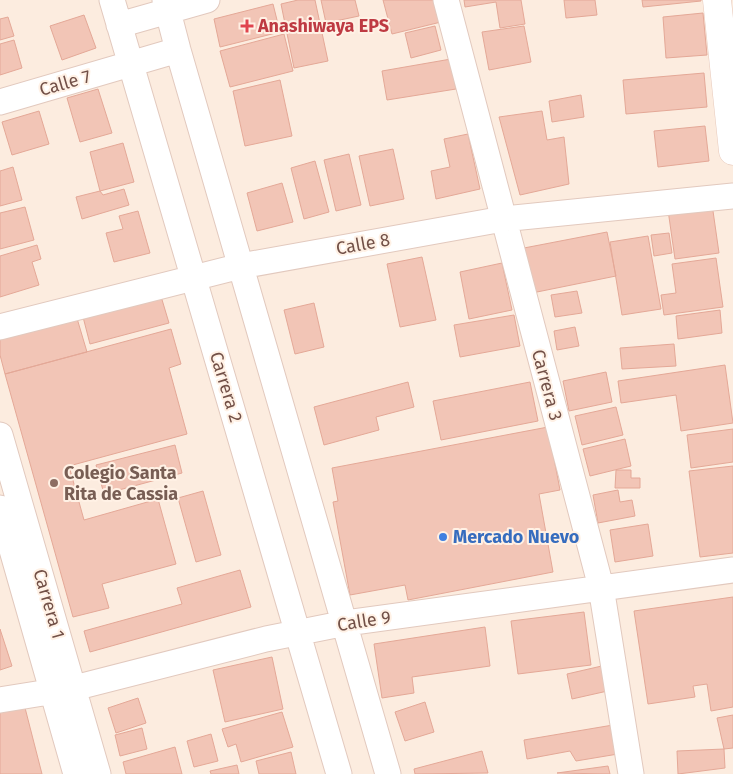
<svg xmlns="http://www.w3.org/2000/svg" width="733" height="774" font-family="'Fira Sans',sans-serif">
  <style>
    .building { fill: #f2c5b6; stroke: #e4a897 }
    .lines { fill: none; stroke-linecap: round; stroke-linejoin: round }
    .street-casing { stroke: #e2c9be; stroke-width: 27 }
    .secondary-casing { stroke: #e7c9bb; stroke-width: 29 }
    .street { stroke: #fff; stroke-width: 25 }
    .secondary { stroke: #fff; stroke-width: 28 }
    .health-dot { fill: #e0444e; stroke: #fff1e5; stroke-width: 2 }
    .education-dot { fill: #8d6e63; stroke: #fff1e5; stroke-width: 2 }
    .shop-dot { fill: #3f7fe0; stroke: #fff1e5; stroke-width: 2 }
    .labels { text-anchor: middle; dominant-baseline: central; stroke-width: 4; stroke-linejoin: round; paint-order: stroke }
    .health-label { font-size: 18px; font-weight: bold; fill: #be3a42; stroke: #fff1e5; text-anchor: start }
    .street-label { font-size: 18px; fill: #725047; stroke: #fff1e5 }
    .education-label { font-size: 18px; font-weight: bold; fill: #785e54; stroke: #fff1e5; text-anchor: start }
    .shop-label { font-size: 18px; font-weight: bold; fill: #366cbe; stroke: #fff1e5; text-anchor: start }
  </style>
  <rect width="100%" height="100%" fill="#fcecdf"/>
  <path class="building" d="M298 0H315L328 61 294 68 281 4Z
    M321 0H355L359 16 326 23Z
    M383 0H435L441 22 392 34Z
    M464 0H521L525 24 500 28 496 2 465 7Z
    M564 0H595L597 15 566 18Z
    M642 0H701V1L643 7Z
    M273 4 280 32 220 47 214 19Z
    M703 13 707 55 666 58 663 17Z
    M84 15 96 48 62 60 50 26Z
    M8 17 14 36 0 40V19Z
    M435 26 441 50 411 58 405 33Z
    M524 26 531 62 489 70 482 32Z
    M284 34 293 71 230 87 220 51Z
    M14 40 22 68 0 75V44Z
    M451 59 456 89 387 100 382 71Z
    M704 73 707 107 626 114 623 80Z
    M280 80 292 136 245 146 233 91Z
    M98 89 112 133 80 142 67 98Z
    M581 95 584 117 552 122 549 101Z
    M39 111 49 144 12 155 2 122Z
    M542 111 547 140 564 137 569 184 520 195 499 117Z
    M705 126 709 161 658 167 654 131Z
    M468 134 480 189 436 199 431 171 450 167 444 139Z
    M123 143 134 182 100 191 90 152Z
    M393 149 404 199 370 206 359 156Z
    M349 154 361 205 336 211 324 160Z
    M315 161 329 212 304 219 291 168Z
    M13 167 22 200 0 206V171Z
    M282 183 293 222 257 231 247 193Z
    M124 189 129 205 82 219 76 197 100 191 103 195Z
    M712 204 719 253 675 259 668 210Z
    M25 207 34 240 0 249V213Z
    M138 211 150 253 114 262 106 233 123 229 119 216Z
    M607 232 616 276 532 293 524 248Z
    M669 233 672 253 654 256 651 235Z
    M648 236 661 309 622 315 610 242Z
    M37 245 41 259 32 262 39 285 0 297V256Z
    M422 257 436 320 400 327 387 264Z
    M716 258 723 307 664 315 661 295 676 293 672 264Z
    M502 263 512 310 469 319 460 272Z
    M577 291 582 313 555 317 551 295Z
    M160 293 169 323 90 344 82 313Z
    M314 303 324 347 295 354 284 310Z
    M720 310 722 333 678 339 676 316Z
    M76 315 87 352 5 374 0 355V336Z
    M514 315 520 346 460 357 454 325Z
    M575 327 579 346 557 350 554 331Z
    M171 329 181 364 169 368 187 434 69 466 84 520 158 499 176 564 102 584 109 608 73 617 5 374Z
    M674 344 676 366 622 369 620 348Z
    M725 365 733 423 681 431 676 395 621 403 618 381Z
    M606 372 612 402 569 411 563 381Z
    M408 382 414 407 376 417 379 430 324 445 314 407Z
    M530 382 538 421 441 440 433 401Z
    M616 407 623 435 582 445 575 416Z
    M548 427 560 490 539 494 553 572 408 600 405 585 350 595 333 502 338 501 332 468Z
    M733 429V462L691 468 687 435Z
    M625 439 631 466 590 476 583 449Z
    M175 445 182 473 104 494 96 465Z
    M733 466V553L700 557 689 471Z
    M616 470H631V478H640V488H615Z
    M618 490 620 502 632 500 635 516 598 523 593 495Z
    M203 491 221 555 196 562 178 498Z
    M648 524 653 556 615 562 610 530Z
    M240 570 251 607 90 652 84 631 182 604 177 588Z
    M733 597V707L711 711 707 684 693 686 695 697 648 704 634 611Z
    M584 612 591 665 518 674 511 621Z
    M485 627 490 666 412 677 414 693 382 698 374 644Z
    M0 629 12 666 0 670Z
    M272 657 283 709 225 722 213 670Z
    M606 665 612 690 572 699 567 674Z
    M138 698 146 723 116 733 108 708Z
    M23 700 42 774H0V706Z
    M425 702 434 732 405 741 395 712Z
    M282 712 293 747 241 762 236 744 228 747 222 729Z
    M733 715V748L724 749 717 718Z
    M613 725 618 754 576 761 570 751 527 759 524 740Z
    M142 728 147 749 120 756 115 735Z
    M211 734 218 761 194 767 187 741Z
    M175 747 182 774H126L123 762Z
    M724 749 725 768 678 774 677 751Z
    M482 751 488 773 415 774 414 769Z
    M291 752 296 774H259L256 761Z
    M237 765 239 774H211L210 771Z
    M608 766 610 774 557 773Z"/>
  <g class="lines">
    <g class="street-casing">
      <path id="street" d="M112 0 339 774
        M165 0 178 50 388 774
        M446 0 601 587 631 774
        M119 25 207 0
        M0 102 178 50
        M0 327 241 266 503 219 733 196
        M0 435 98 774
        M0 508 76 774
        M0 700 74 688 266 639 346 623 733 570"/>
    </g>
    <g class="secondary-casing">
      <path id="secondary" d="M717 0 733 151"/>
    </g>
    <use href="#street" class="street"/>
    <use href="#secondary" class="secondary"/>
  </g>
  <path class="health-dot" d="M244.5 18.5h5v5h5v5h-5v5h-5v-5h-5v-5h5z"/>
  <circle class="education-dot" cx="54" cy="483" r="5"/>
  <circle class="shop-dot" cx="443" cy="537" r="5"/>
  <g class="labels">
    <g class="health-label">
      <text x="258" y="26">Anashiwaya EPS</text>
    </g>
    <g class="street-label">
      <text transform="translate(65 83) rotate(-16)">Calle 7</text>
      <text transform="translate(363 244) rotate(-10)">Calle 8</text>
      <text transform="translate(547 385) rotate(75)">Carrera 3</text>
      <text transform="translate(226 387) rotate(73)">Carrera 2</text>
      <text transform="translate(49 604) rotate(74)">Carrera 1</text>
      <text transform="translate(364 621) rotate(-9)">Calle 9</text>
    </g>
    <g class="education-label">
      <text x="64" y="473">Colegio Santa<tspan x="64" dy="21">Rita de Cassia</tspan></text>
    </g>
    <g class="shop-label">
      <text x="453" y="537">Mercado Nuevo</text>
    </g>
  </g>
</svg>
